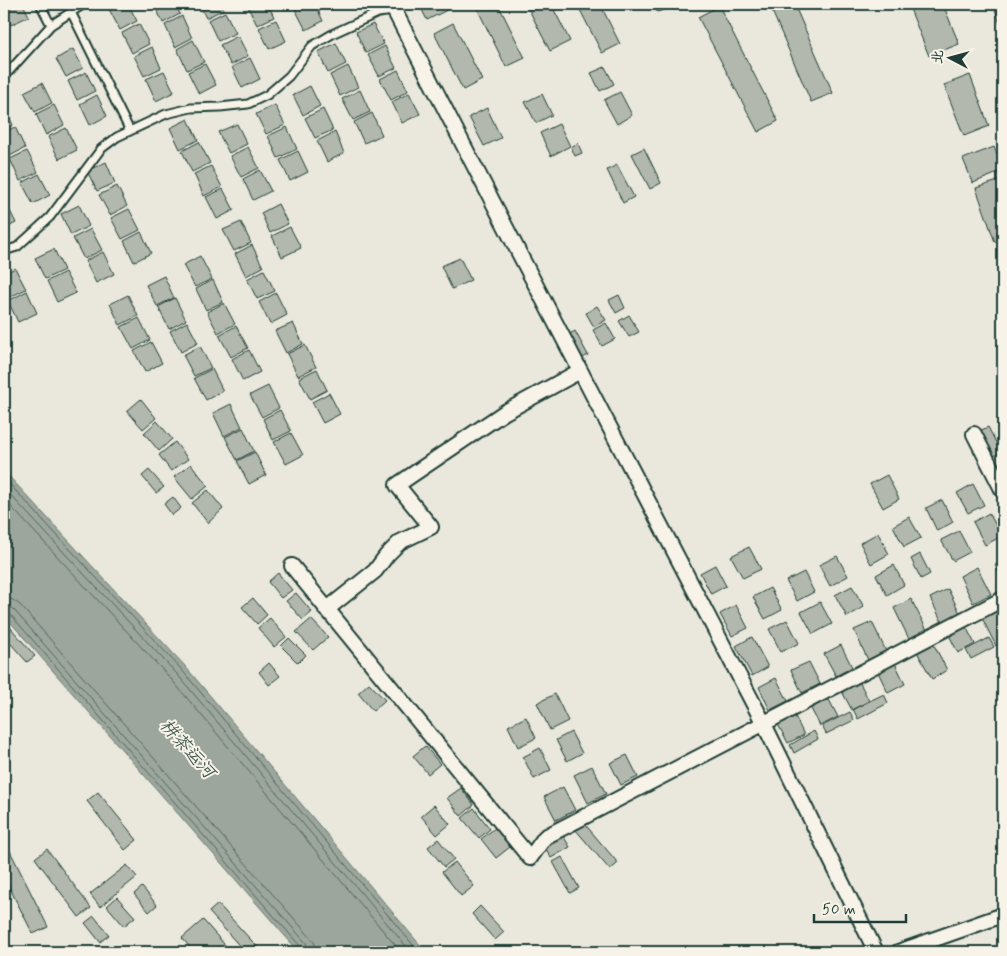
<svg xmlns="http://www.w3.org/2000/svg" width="1007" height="956" font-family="Mynerve,'LXGW WenKai TC',sans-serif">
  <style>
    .water { fill: #9ca69c; stroke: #6a7c72 }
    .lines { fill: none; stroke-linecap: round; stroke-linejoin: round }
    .shore { stroke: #51675e; stroke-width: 1 }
    .building { fill: #b2b8ae; stroke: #1f3d34 }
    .service-casing { stroke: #1f3d34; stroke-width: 11 }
    .minor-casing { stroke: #1f3d34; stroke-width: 18 }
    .service { stroke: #f7f3e8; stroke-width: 7 }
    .minor { stroke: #f7f3e8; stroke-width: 14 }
    .labels { text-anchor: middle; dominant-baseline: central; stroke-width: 4; stroke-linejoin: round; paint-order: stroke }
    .water-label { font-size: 18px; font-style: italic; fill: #445c53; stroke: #f7f3e8 }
  </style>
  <rect width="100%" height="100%" fill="#eae8dd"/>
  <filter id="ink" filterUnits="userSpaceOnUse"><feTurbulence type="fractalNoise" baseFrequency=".02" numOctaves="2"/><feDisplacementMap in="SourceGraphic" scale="10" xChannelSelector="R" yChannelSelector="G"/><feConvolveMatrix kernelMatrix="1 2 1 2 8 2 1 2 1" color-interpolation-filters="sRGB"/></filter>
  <g filter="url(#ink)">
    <path class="water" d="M4 471 185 666 426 952H299L4 615Z"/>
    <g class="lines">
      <path class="shore" d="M4 478 181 669 419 952
        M4 488 177 674 411 952
        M4 499 171 679 401 952
        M4 598 13 600 20 605 311 938 315 944 316 952
        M4 606 10 607 14 610 306 943 308 948 309 952
        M4 612 10 614 301 947 303 952"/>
    </g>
    <path class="building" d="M4 4H23L29 16 11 25 4 11Z
      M120 4H128L137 21 120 30 109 9Z
      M154 4H175L180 14 163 23Z
      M199 4H221L224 9 206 18Z
      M250 4H268L274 17 257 25 247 5Z
      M306 4H315L323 21 306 30 295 9Z
      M419 4H444L447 10 427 20Z
      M475 4H498L525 58 506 67Z
      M526 4H551L570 41 550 51Z
      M577 4H600L620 44 602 53Z
      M655 4H677L678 6 657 12Z
      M769 4H794L833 93 811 102Z
      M908 4H943L959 44 929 56Z
      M993 4H1003V32Z
      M719 6 778 121 758 132 698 17Z
      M225 12 236 33 218 41 208 20Z
      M182 16 192 38 175 47 165 25Z
      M276 20 286 41 269 49 259 28Z
      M453 23 482 80 463 90 434 33Z
      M139 24 149 44 132 53 122 33Z
      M373 24 384 44 366 53 356 32Z
      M238 36 248 56 231 65 220 45Z
      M193 40 204 62 187 70 177 49Z
      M336 43 346 64 328 73 318 52Z
      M385 46 396 68 379 76 368 55Z
      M152 47 161 68 144 76 134 56Z
      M73 49 83 68 66 77 56 59Z
      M250 58 260 79 242 88 232 67Z
      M205 64 216 85 199 94 188 72Z
      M348 66 358 87 340 96 330 75Z
      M605 67 614 84 600 91 591 73Z
      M398 70 408 91 391 100 380 79Z
      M164 71 174 92 156 101 146 79Z
      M86 72 95 91 77 100 68 81Z
      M970 75 989 126 964 136 944 85Z
      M42 83 52 103 35 112 24 92Z
      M310 86 320 106 303 115 293 95Z
      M360 90 370 112 353 120 342 99Z
      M620 92 632 115 617 124 604 100Z
      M409 93 420 114 402 123 392 102Z
      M542 94 552 115 536 123 525 102Z
      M97 95 107 116 90 125 80 104Z
      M54 105 64 125 46 135 36 114Z
      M275 105 285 125 266 134 256 114Z
      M4 106 13 125 4 130Z
      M487 108 501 138 484 146 469 117Z
      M323 109 333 130 315 138 305 118Z
      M372 113 382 135 364 143 354 122Z
      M188 119 198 140 180 149 170 128Z
      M237 124 247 144 229 153 218 132Z
      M559 124 570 146 551 156 540 133Z
      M15 127 25 148 8 157 4 149V132Z
      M287 127 297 149 278 158 268 136Z
      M66 128 77 150 59 159 48 137Z
      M335 132 344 153 327 162 317 141Z
      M199 142 210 163 192 172 182 151Z
      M578 143 582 153 575 156 571 147Z
      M248 147 259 168 241 177 230 156Z
      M994 147 1003 171 973 183 963 159Z
      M644 148 661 183 650 189 632 154Z
      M27 151 38 172 20 181 10 159Z
      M298 151 308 172 290 181 280 160Z
      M106 162 115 183 97 191 87 171Z
      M617 165 634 197 623 203 607 170Z
      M211 166 222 187 204 196 194 174Z
      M260 170 271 191 253 200 243 179Z
      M39 174 50 195 33 204 22 183Z
      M1001 180 1003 185V240L995 242 976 188Z
      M117 186 127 206 110 215 99 195Z
      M223 189 234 210 217 219 206 197Z
      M6 203 16 223 4 229V204Z
      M278 204 288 224 270 233 261 213Z
      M79 205 89 226 71 235 61 214Z
      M129 209 140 230 122 239 111 218Z
      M241 222 251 243 234 251 223 230Z
      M290 227 301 248 282 257 272 236Z
      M91 229 102 250 84 259 73 238Z
      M141 232 151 253 134 262 124 241Z
      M252 245 263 267 246 276 235 254Z
      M54 249 64 270 45 279 35 258Z
      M103 252 114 274 96 283 85 261Z
      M200 256 212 279 195 287 183 265Z
      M460 258 471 280 452 289 441 266Z
      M15 268 26 289 6 299 4 294V274Z
      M264 270 275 291 257 299 247 279Z
      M65 272 76 293 57 302 47 281Z
      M164 276 174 298 157 306 146 285Z
      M213 280 223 302 206 310 196 289Z
      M27 291 37 313 18 322 8 301Z
      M276 293 287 315 270 324 259 302Z
      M128 295 138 316 120 325 110 304Z
      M619 295 625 308 616 313 609 300Z
      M175 298 186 320 169 329 158 307Z
      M224 303 235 324 218 333 207 312Z
      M597 306 606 320 594 327 586 313Z
      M629 315 639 332 629 337 619 321Z
      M139 318 150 340 133 349 121 327Z
      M187 322 198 343 181 352 170 331Z
      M293 323 303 344 286 353 275 331Z
      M606 323 615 339 602 346 593 330Z
      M236 326 248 348 231 357 219 335Z
      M575 331 588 355 579 360 566 336Z
      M151 342 162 363 145 372 134 351Z
      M305 345 316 367 298 376 287 354Z
      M200 346 211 368 194 376 183 355Z
      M249 350 260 372 243 381 232 359Z
      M212 369 223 391 206 400 194 378Z
      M317 369 327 390 310 399 299 378Z
      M268 386 279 408 262 417 250 395Z
      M329 393 340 414 323 423 312 402Z
      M141 399 156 418 143 429 127 411Z
      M231 404 242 427 224 436 213 413Z
      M280 410 291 431 273 440 263 419Z
      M157 421 172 439 159 451 144 433Z
      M988 427 1001 452 992 457 979 431Z
      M243 428 254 451 237 460 225 437Z
      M291 433 303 455 286 464 274 442Z
      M175 442 188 459 171 471 159 455Z
      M255 452 266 475 249 484 237 461Z
      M191 464 208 486 192 499 174 477Z
      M149 470 164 487 156 493 142 476Z
      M887 475 899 499 883 508 870 484Z
      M973 484 984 505 968 513 957 493Z
      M208 490 223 509 208 523 192 503Z
      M173 497 181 508 172 515 164 504Z
      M942 500 953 522 937 531 926 508Z
      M989 513 1002 536 985 545 973 522Z
      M909 517 921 538 904 547 893 526Z
      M959 531 970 552 953 561 941 540Z
      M878 533 889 554 871 564 860 543Z
      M749 547 761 569 743 578 731 556Z
      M920 554 930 574 921 579 911 559Z
      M837 556 848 576 830 586 819 565Z
      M1003 561V580L995 565Z
      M715 565 726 586 711 594 700 573Z
      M894 565 904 585 887 595 876 575Z
      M977 567 991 594 973 603 960 576Z
      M804 572 814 592 797 601 786 581Z
      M278 573 292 590 281 598 268 582Z
      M852 586 864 607 847 617 835 595Z
      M770 588 782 610 765 619 753 597Z
      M948 589 960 613 942 622 930 598Z
      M296 593 312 612 303 620 286 601Z
      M253 598 267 615 257 624 242 607Z
      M911 599 927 630 909 639 894 608Z
      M820 602 832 624 813 634 801 612Z
      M736 605 748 628 732 636 720 614Z
      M996 610 1003 625V642L996 646 982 618Z
      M270 618 286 637 274 647 258 628Z
      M311 619 328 637 313 650 296 632Z
      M4 620 35 656 27 662 4 636Z
      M787 620 799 643 781 652 769 629Z
      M872 622 886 651 868 660 854 630Z
      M964 623 975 644 958 653 947 631Z
      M752 637 768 667 752 676 736 646Z
      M289 638 306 655 298 663 281 646Z
      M989 638 994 647 971 659 966 650Z
      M932 641 947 670 932 679 916 650Z
      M841 645 852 667 836 676 824 654Z
      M894 661 905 684 888 693 877 670Z
      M809 662 820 684 802 693 791 670Z
      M269 663 280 676 269 685 259 672Z
      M776 678 788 701 770 710 759 687Z
      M858 679 869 701 852 710 840 688Z
      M369 683 385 700 373 711 358 693Z
      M555 694 568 721 550 730 537 703Z
      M826 694 838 717 820 726 808 703Z
      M884 694 888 703 858 719 853 709Z
      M793 712 804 735 788 743 776 721Z
      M850 712 854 720 826 734 822 726Z
      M526 717 536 738 518 747 508 726Z
      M814 731 818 739 794 753 790 745Z
      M571 732 582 753 567 761 556 740Z
      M425 746 440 764 428 774 413 756Z
      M540 748 551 770 534 779 523 757Z
      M627 755 638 777 621 785 610 763Z
      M592 766 606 794 588 803 574 775Z
      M563 787 575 810 556 820 544 797Z
      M461 788 474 805 461 816 447 798Z
      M98 792 137 840 125 850 87 801Z
      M434 805 450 824 437 835 421 816Z
      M474 808 490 829 479 838 462 818Z
      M583 822 618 863 610 870 575 829Z
      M495 828 510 847 496 858 481 839Z
      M562 834 570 847 551 858 544 845Z
      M438 839 454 859 444 867 428 847Z
      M8 847 48 927 33 934 4 877V849Z
      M47 849 91 908 79 917 35 858Z
      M562 857 579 888 570 893 553 862Z
      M455 862 474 886 461 896 442 872Z
      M127 865 137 877 100 907 90 894Z
      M142 887 157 905 149 912 134 894Z
      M117 897 135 917 124 926 107 906Z
      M218 904 262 952H245L209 912Z
      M480 906 504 932 495 940 472 914Z
      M94 916 109 935 100 942 85 923Z
      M203 920 231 952H194L182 938Z"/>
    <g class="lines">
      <g class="service-casing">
        <path id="service" d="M40 4 51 25
          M71 12 130 131
          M4 77 51 25 84 4
          M4 251 17 247 50 217 101 149 117 137 166 114 191 108 220 107 248 104 267 95 289 76 312 46 334 33 378 13 395 11"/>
      </g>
      <g class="minor-casing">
        <path id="minor" d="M391 4 519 253 764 724 876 952
          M974 434 1003 491
          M292 566 530 858 545 837 1003 599
          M326 610 375 571 387 555 400 542 431 527 397 485 505 412 580 371
          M898 952 1003 915"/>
      </g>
      <use href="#service" class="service"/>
      <use href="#minor" class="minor"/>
    </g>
  </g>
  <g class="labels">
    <g class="water-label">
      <text transform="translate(187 749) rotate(48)">栟茶运河</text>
    </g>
  </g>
  <rect width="1007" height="956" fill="none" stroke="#f7f3e8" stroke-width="20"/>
  <rect x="10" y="10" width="987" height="936" fill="none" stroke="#1f3d34" stroke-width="2" filter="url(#ink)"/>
  <g transform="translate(950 58) rotate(276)" stroke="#f7f3e8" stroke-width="4" paint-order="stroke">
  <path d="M0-4L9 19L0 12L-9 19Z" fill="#1f3d34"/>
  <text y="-8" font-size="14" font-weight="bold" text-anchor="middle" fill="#1f3d34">北</text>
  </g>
  <path d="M814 914v8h92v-8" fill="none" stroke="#1f3d34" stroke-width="2.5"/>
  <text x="822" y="914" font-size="15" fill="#1f3d34" stroke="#f7f3e8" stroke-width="4" paint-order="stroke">50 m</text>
</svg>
